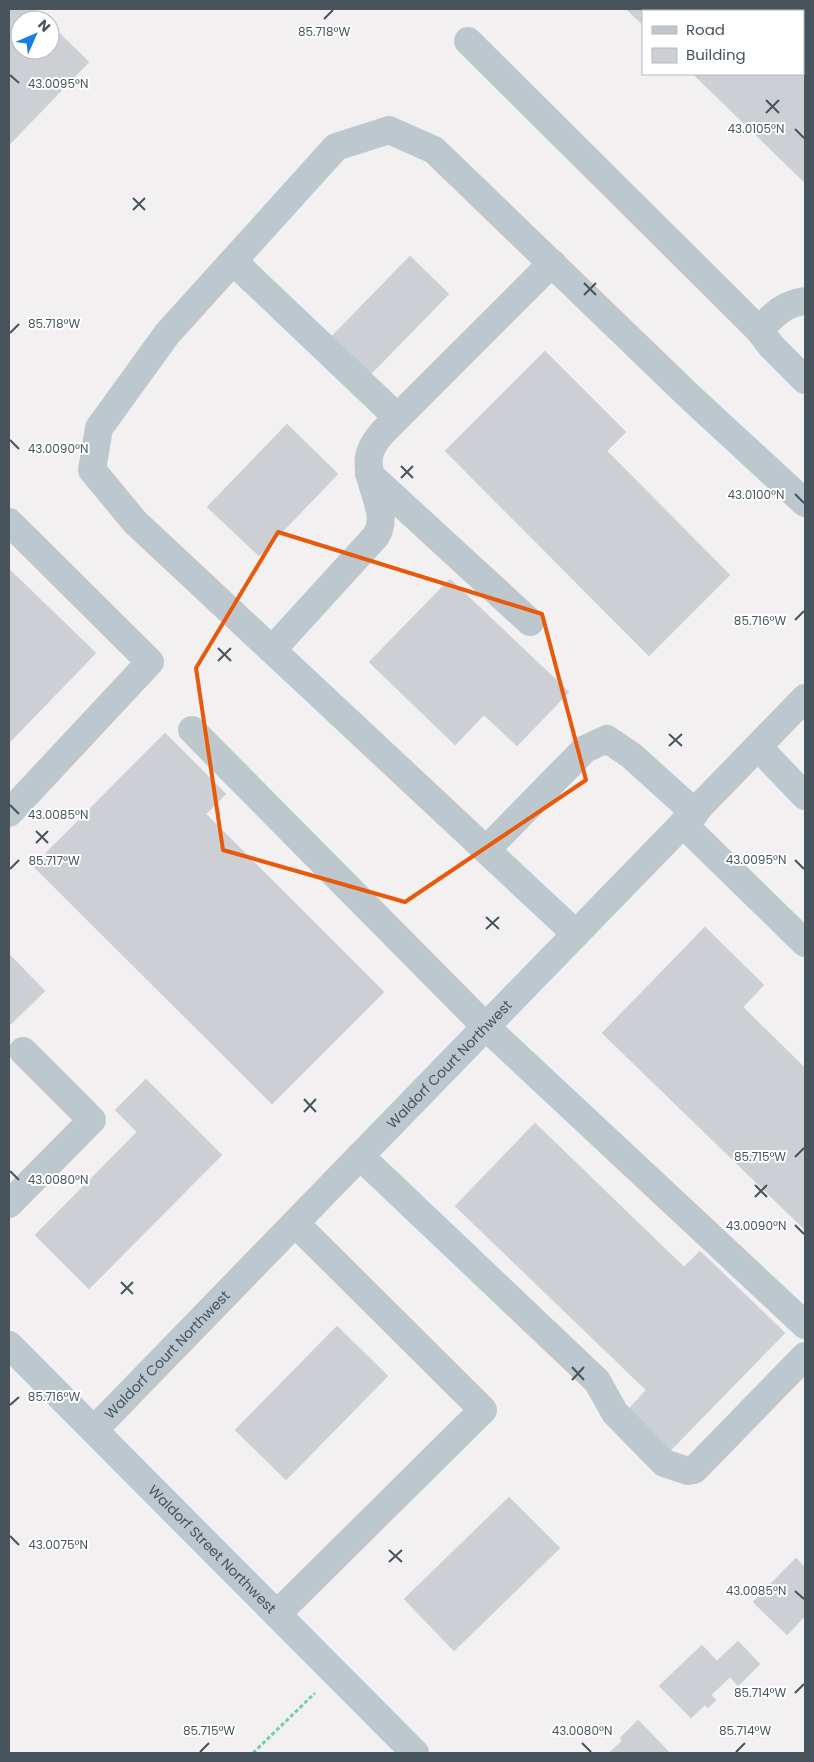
<svg xmlns="http://www.w3.org/2000/svg" width="814" height="1762" font-family="Poppins,sans-serif">
  <style>
    .building { fill: #cccfd4; stroke: #d4d6db }
    .lines { fill: none; stroke-linecap: round; stroke-linejoin: round }
    .path { stroke: #76ce9c; stroke-width: 3; stroke-dasharray: 4 2.5; stroke-linecap: butt }
    .minor { stroke: #bdc8ce; stroke-width: 28 }
    .marked { fill: none; stroke: #e8590c; stroke-width: 4; stroke-linejoin: round }
    .ticks { fill: none; stroke: #47545d; stroke-width: 2 }
    .labels { text-anchor: middle; dominant-baseline: central; stroke-width: 4; stroke-linejoin: round; paint-order: stroke }
    .street-label { font-size: 14px; fill: #47545d; stroke: #fff }
    .ticks-label { font-size: 12px; text-anchor: middle; fill: #47545d; stroke: #fff; stroke-width: 4; stroke-linejoin: round; paint-order: stroke }
  </style>
  <rect width="100%" height="100%" fill="#f2f0f0"/>
  <path class="building" d="M9 9H34L46 20H20V50H50V24L89 62 9 145Z
    M626 9H805V183L693 74H803V11H643V25Z
    M410 256 449 294 370 375 331 337Z
    M545 351 626 432 607 451 730 575 649 656 445 451Z
    M287 424 338 474 259 556 207 507Z
    M9 569 96 653 9 743Z
    M450 579 569 692 517 746 484 715 455 745 369 662Z
    M165 733 226 794 206 814 384 992 272 1104 33 866Z
    M705 927 764 985 743 1007 805 1068V1230L602 1033Z
    M9 954 45 991 9 1026Z
    M146 1079 222 1155 89 1289 35 1235 137 1132 115 1110Z
    M535 1123 684 1267 700 1251 785 1333 669 1452 627 1411 646 1390 455 1206Z
    M337 1326 388 1376 286 1480 235 1430Z
    M509 1497 560 1548 454 1651 404 1599Z
    M796 1558 805 1568V1616L787 1635 753 1602Z
    M738 1641 760 1664 738 1686 730 1677 711 1695 716 1700 708 1708 705 1705 691 1718 659 1686 702 1645 717 1661Z
    M638 1720 670 1753H609L622 1741 620 1738Z"/>
  <g class="lines">
    <path class="path" d="M253 1753 315 1693"/>
    <g class="minor">
      <path d="M468 41 759 330 771 346 805 380"/>
      <path d="M233 261 397 417"/>
      <path d="M759 330C774 315 783 304 805 301"/>
      <path d="M369 474 530 622"/>
      <path d="M9 522 150 662 9 813"/>
      <path d="M272 650 376 536C391 513 365 484 369 457 370 448 376 440 382 433L552 263"/>
      <path d="M192 730 486 1027 805 1325"/>
      <path d="M758 747 805 796"/>
      <path d="M683 824 805 943"/>
      <path d="M486 850 585 749 607 739 632 756 695 813"/>
      <path d="M576 934 135 522 92 470 99 428 167 334 336 147 389 130 434 150 689 396 805 503"/>
      <path d="M360 1156 597 1381 615 1413 664 1463 688 1471 694 1470 805 1356"/>
      <path d="M9 1204 92 1120 23 1051"/>
      <path id="s1" d="M9 1345 415 1753"/>
      <path id="s2" d="M94 1430 805 698"/>
      <path d="M277 1614 483 1410 295 1223"/>
    </g>
  </g>
  <path class="marked" d="M278 532 542 614 586 780 405 902 223 850 196 668Z"/>
  <path class="ticks" d="M324 19 333 10M10 75 19 83M766 100 779 113M766 113 779 100M795 129 804 138M133 198 145 210M133 210 145 198M584 283 596 295M584 295 596 283M10 333 19 324M10 440 19 449M401 466 413 478M401 478 413 466M795 494 804 503M795 620 804 611M218 648 231 661M218 661 231 648M669 734 682 746M669 746 682 734M10 805 19 814M36 831 48 843M36 843 48 831M795 860 804 869M10 869 19 860M486 917 499 929M486 929 499 917M304 1099 316 1112M304 1112 316 1099M795 1157 804 1148M10 1171 19 1180M755 1185 767 1197M755 1197 767 1185M795 1225 804 1234M121 1282 133 1294M121 1294 133 1282M572 1367 584 1380M572 1380 584 1367M10 1405 19 1397M10 1536 19 1545M389 1550 402 1562M389 1562 402 1550M795 1591 804 1599M795 1693 804 1684M582 1743 591 1752M200 1752 209 1743M736 1752 745 1743"/>
  <g class="labels">
    <g class="street-label">
      <text stroke="none"><textPath href="#s2" startOffset="510">Waldorf Court Northwest</textPath></text>
      <text stroke="none"><textPath href="#s2" startOffset="105">Waldorf Court Northwest</textPath></text>
      <text stroke="none"><textPath href="#s1" startOffset="288">Waldorf Street Northwest</textPath></text>
    </g>
  </g>
  <g class="ticks-label">
    <text x="324" y="36">85.718°W</text>
    <text x="58" y="88">43.0095°N</text>
    <text x="756" y="133">43.0105°N</text>
    <text x="54" y="328">85.718°W</text>
    <text x="58" y="453">43.0090°N</text>
    <text x="756" y="499">43.0100°N</text>
    <text x="760" y="625">85.716°W</text>
    <text x="58" y="819">43.0085°N</text>
    <text x="756" y="864">43.0095°N</text>
    <text x="54" y="865">85.717°W</text>
    <text x="760" y="1161">85.715°W</text>
    <text x="58" y="1184">43.0080°N</text>
    <text x="756" y="1230">43.0090°N</text>
    <text x="54" y="1401">85.716°W</text>
    <text x="58" y="1549">43.0075°N</text>
    <text x="756" y="1595">43.0085°N</text>
    <text x="760" y="1697">85.714°W</text>
    <text x="209" y="1735">85.715°W</text>
    <text x="582" y="1735">43.0080°N</text>
    <text x="745" y="1735">85.714°W</text>
  </g>
  <rect width="814" height="1762" fill="none" stroke="#47545d" stroke-width="20"/>
  <rect x="642" y="10" width="162" height="65" fill="#ffffff" stroke="#b5bbbe"/>
  <rect x="652" y="26" width="25" height="8" fill="#bdc8ce" stroke="#b5bbbe"/>
  <text x="686" y="35" font-size="15" fill="#47545d">Road</text>
  <rect x="652" y="48" width="25" height="15" fill="#cccfd4" stroke="#b5bbbe"/>
  <text x="686" y="60" font-size="15" fill="#47545d">Building</text>
  <g transform="translate(35 35) rotate(45)"><circle r="24" fill="#ffffff" stroke="#b5bbbe"/>
  <path d="M0-4L9 19L0 12L-9 19Z" fill="#187fe4"/>
  <text y="-8" font-size="14" font-weight="bold" text-anchor="middle" fill="#47545d">N</text>
  </g>
</svg>
